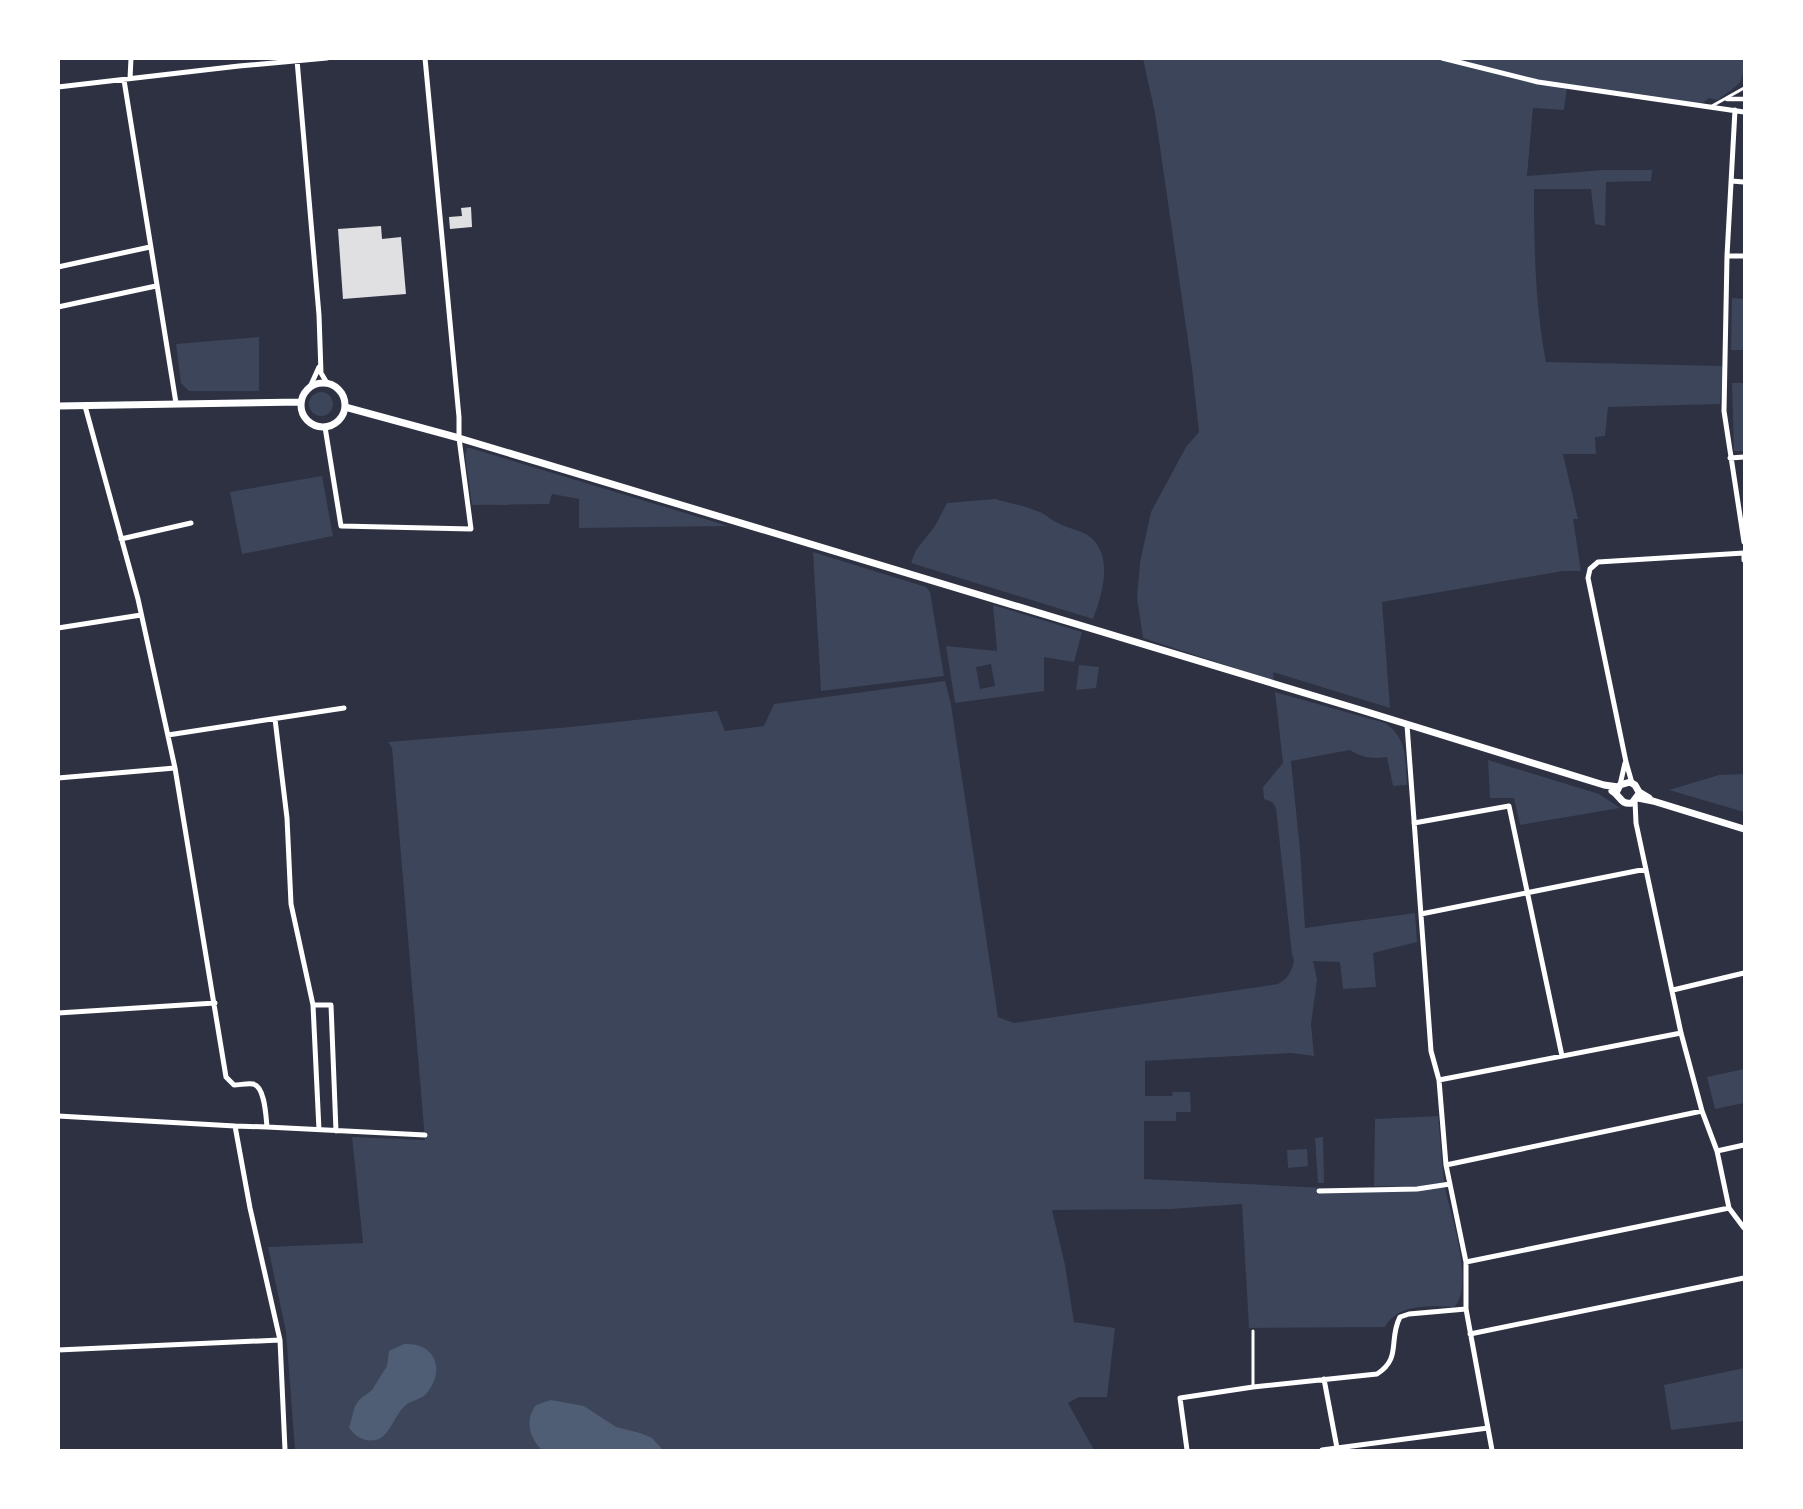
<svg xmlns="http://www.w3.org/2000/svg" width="1803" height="1509" font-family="'PT Sans Narrow',sans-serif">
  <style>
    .green { fill: #3c4559; fill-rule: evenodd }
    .water { fill: #4f5d75 }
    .building { fill: #e0e0e3 }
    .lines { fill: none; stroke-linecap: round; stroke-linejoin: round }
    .service { stroke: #fff; stroke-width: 3 }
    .pedestrian { stroke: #fff; stroke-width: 4.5 }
    .minor { stroke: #fff; stroke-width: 5 }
    .tertiary { stroke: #fff; stroke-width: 7 }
  </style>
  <rect width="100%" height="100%" fill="#2d3142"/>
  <path class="green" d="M1143 59H1744C1744 86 1738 84 1718 100L1709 98 1701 104 1567 87 1564 110 1533 108 1527 176 1603 170H1652L1651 181 1606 182 1605 226 1595 224 1591 189H1534C1534 247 1535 304 1546 362L1724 366 1720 404 1608 407 1605 436 1595 437 1596 454H1563L1578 519H1573L1581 571H1563L1382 602 1390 708 1273 672 1274 681 1143 638 1137 598 1140 562 1151 512 1186 447 1199 432 1192 368 1155 113Z
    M1732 298 1744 299V350H1731Z
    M259 337V391H189L181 383 176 344Z
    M1732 383H1744V451H1734Z
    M309 404a12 12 0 1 1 24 0a12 12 0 1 1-24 0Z
    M467 448H470L728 526 579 528V499L552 494 549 504 472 505 465 455Z
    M322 476 333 536 242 554 230 492Z
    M995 499C1010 503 1025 506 1040 512 1047 515 1052 521 1060 524 1068 528 1078 530 1086 534 1115 552 1103 593 1093 619L911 563 916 550 935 526 947 503Z
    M813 552 926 587 930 592 944 676 821 691Z
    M993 605 1082 632 1074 662 1044 657V691L955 703 946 646 997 651ZM991 664 995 686 980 689 976 667Z
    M1079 665 1099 667 1096 688 1076 690Z
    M945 681 951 705 998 1017 1014 1023 1278 984C1288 978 1292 972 1294 960L1292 955 1276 808 1272 802 1264 799 1263 787 1283 763 1275 692 1385 723C1408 738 1405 761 1407 785L1393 786 1387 757C1373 759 1362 758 1350 750L1291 761 1300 850 1305 928 1415 913 1417 942 1373 953 1376 987 1343 989 1340 962 1313 961 1317 980 1311 1024 1314 1056 1291 1053 1145 1061V1096H1172L1173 1092H1190L1191 1112H1176V1121H1144V1179L1345 1189 1445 1188C1451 1214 1475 1288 1454 1307 1430 1306 1398 1303 1385 1327L1249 1328 1242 1204 1171 1209 1052 1210 1065 1265 1074 1322 1115 1328 1107 1397H1079L1068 1403 1094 1450H295L286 1332 268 1247 363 1243 352 1137 425 1140 392 748 388 742 571 727 717 711 725 731 764 726 774 704Z
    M1488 760 1599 794 1620 808 1520 825 1514 798H1490Z
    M1744 774V812L1669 790 1719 775Z
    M1744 1069V1103L1715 1109 1707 1077Z
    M1438 1116 1444 1182 1416 1187 1374 1186 1375 1119Z
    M1323 1137 1324 1183H1318L1315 1138Z
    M1307 1149 1308 1166 1288 1168 1287 1150Z
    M1744 1368V1421L1671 1430 1664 1385Z"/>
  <path class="water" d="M404 1344C436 1342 446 1371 426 1394 420 1400 412 1400 406 1405 391 1417 389 1448 363 1439 357 1437 353 1433 349 1428L355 1406 359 1400 372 1390 387 1366 389 1351Z
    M551 1400 584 1406 616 1427 640 1433 652 1438 663 1450H542C530 1439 524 1420 536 1405Z"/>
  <path class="building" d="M471 207 472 227 450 229 449 217 462 216 461 208Z
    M381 226 382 239 401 237 406 294 343 299 338 229Z"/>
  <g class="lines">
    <path class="service" d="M1712 106 1744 88
      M1253 1331V1387"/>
    <path class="pedestrian" d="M1727 99H1744"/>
    <path class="minor" d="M1442 58 1538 82 1744 112
      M297 60 319 315 321 373 327 383
      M130 79 131 58
      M124 80 176 403
      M58 87 239 66 327 58
      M1735 110 1727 256 1724 411 1744 542
      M1731 181 1744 182
      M1727 256H1744
      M58 267 150 247
      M58 307 156 286
      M310 387 319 367
      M85 406 138 599 175 768 226 1077 234 1085C240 1085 247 1083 253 1084 265 1086 266 1117 267 1127L235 1126 250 1208 280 1340 285 1450
      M325 427 341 526 471 529 459 438V417L425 58
      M1730 458 1744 457
      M121 539 191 523
      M1744 556V560
      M58 628 141 615
      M275 719 287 818 291 904 313 1005 319 1130
      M1407 725 1431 1051 1439 1080 1446 1165 1466 1262V1309L1492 1450
      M168 735 344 708
      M58 778 175 768
      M1632 783 1626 762 1588 578 1590 569 1598 562 1744 553
      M1620 785 1625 763
      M1635 801 1636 823 1681 1033 1702 1111 1717 1151 1729 1208 1744 1228
      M1414 823 1509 806 1562 1056
      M1421 914 1646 869
      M1673 990 1744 973
      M313 1005H331L336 1131
      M58 1013 215 1003
      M1439 1080 1681 1033
      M58 1116 235 1126
      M267 1127 425 1135
      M1717 1151 1744 1145
      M1446 1165 1702 1111
      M1319 1191 1417 1189 1450 1184
      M1466 1262 1729 1208
      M1470 1334 1744 1278
      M58 1350 280 1340
      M1324 1379 1337 1448
      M1187 1450 1180 1398 1253 1387 1377 1374C1402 1358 1388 1340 1400 1317L1409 1314 1466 1309
      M1322 1450 1488 1428"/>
    <path class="tertiary" d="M301 405a22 22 0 1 1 44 0a22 22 0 1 1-44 0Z
      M58 406 301 402
      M345 407 459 438 1361 710 1604 785 1618 787
      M1612 791C1621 796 1620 805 1632 803L1638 795
      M1616 793 1620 785 1630 782 1635 785 1639 792 1649 798
      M1638 798 1653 801 1744 829"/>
  </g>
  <rect width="1803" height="1509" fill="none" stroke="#ffffff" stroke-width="120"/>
</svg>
